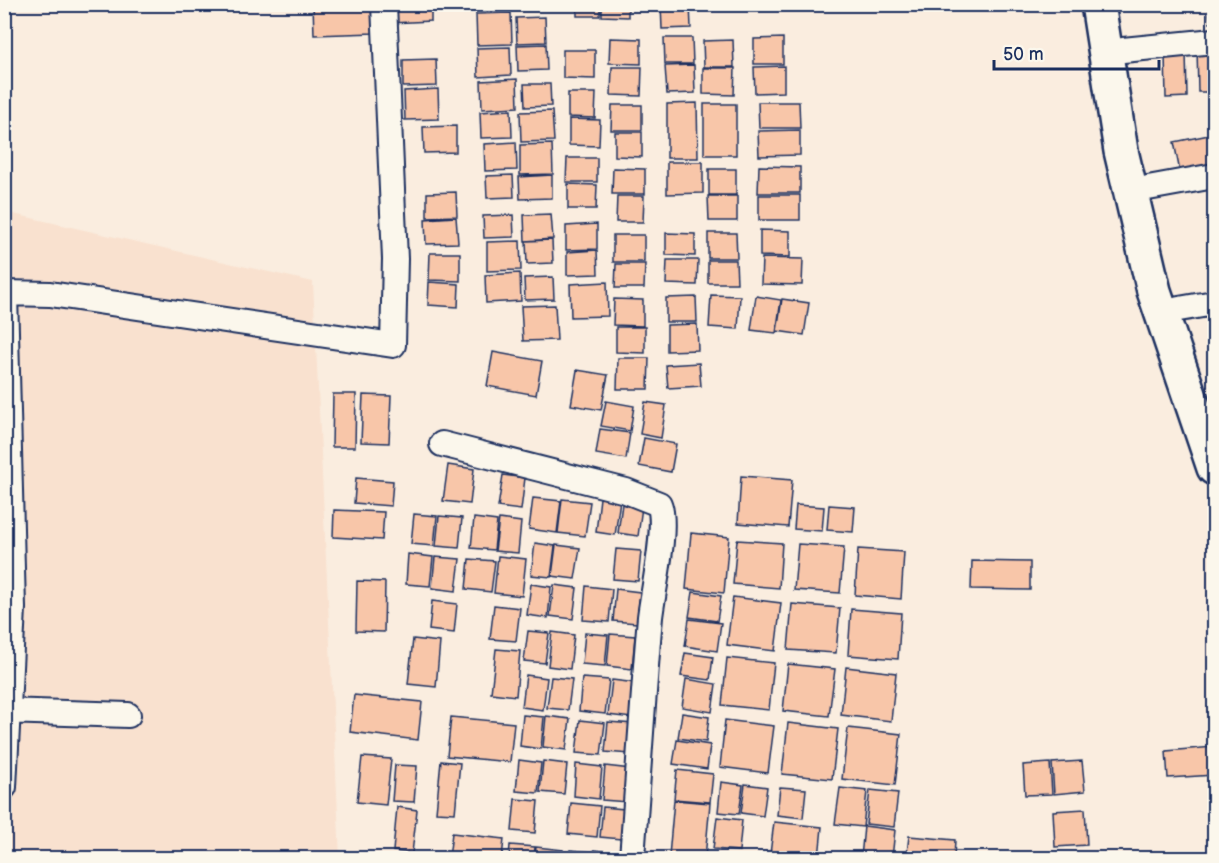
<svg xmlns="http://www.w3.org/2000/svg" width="1219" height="863" font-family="'Balsamiq Sans',sans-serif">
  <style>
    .built { fill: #f9e1cf }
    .building { fill: #f8c6a9; stroke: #1b2f5e; stroke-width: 1.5 }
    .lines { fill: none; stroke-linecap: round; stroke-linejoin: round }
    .street-casing { stroke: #1b2f5e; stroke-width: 28 }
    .secondary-casing { stroke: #1b2f5e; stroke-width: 38 }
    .street { stroke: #fbf7ec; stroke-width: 24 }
    .secondary { stroke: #fbf7ec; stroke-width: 33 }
  </style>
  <rect width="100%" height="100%" fill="#faeddf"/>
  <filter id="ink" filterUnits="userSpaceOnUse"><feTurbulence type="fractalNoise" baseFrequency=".0167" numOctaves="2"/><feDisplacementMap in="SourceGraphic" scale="12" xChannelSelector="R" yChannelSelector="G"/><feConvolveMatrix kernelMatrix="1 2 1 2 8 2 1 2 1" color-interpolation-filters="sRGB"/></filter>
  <g filter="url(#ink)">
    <path class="built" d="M5 212 313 282 340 858H5Z"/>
    <path class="building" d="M313 4H373L375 33 314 35Z
      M390 4H431V21L391 23Z
      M577 4H600V16H577Z
      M602 4H628V17L602 16Z
      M661 4H690L691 28 662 29Z
      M1209 4H1214V23H1210Z
      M511 13 512 44 477 45 476 14Z
      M545 17 546 42 517 43 516 18Z
      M610 38 641 39V64L609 63Z
      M664 38H692L693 64H665Z
      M783 38V64H754V39Z
      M733 40 734 67H704L703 41Z
      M546 44 547 70 518 71 517 45Z
      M1214 46V92H1198L1197 47Z
      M510 47 511 75 478 77 477 48Z
      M563 50H595V79L563 78Z
      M1165 52H1186L1187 97 1166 98Z
      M436 59 437 86 403 87V60Z
      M694 65 695 93 667 94 665 66Z
      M784 66V92L755 93 754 67Z
      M612 67H642L641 96 611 95Z
      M703 68H735L734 95 703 94Z
      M517 79 518 107 482 109 481 81Z
      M524 84H550L551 106 525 107Z
      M438 89 439 119 405 120 404 91Z
      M568 93H596L595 118 568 117Z
      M758 102H799L800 128H759Z
      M697 103 698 158H667V104Z
      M704 104H736V155H704Z
      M612 105H642V130H611Z
      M511 110 512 137 481 138 480 112Z
      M552 111 554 141 521 142 520 112Z
      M569 119 600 120 599 146 569 145Z
      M456 126V152L424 153 423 127Z
      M800 130V155L759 156 758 131Z
      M615 132H642V157L615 156Z
      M1214 134V170L1181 177 1174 142Z
      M516 142 517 170 485 171 484 144Z
      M552 144 553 174 520 175V145Z
      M567 158H597V182H566Z
      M667 162H703V193L667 194Z
      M759 166 800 167V193H758Z
      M613 168 645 169V194H612Z
      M709 169H736V195H709Z
      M513 175 514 197 487 198 486 176Z
      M552 175V198L520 199 519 177Z
      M568 184 597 185 596 209H568Z
      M456 192 457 216 427 217V193Z
      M759 195H800V220H759Z
      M617 196H644L643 222H616Z
      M708 196H737V221H709Z
      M551 214 553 239 525 241 524 215Z
      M513 215 514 237 484 238 483 216Z
      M456 217 458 243 426 244 425 219Z
      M597 224V249L566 250V226Z
      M760 230 790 231V257L760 256Z
      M666 233 695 234V256L666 255Z
      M708 233H736L737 258H708Z
      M613 235H644V262H613Z
      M552 240 553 263 527 264 526 241Z
      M520 241 521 270 487 271V242Z
      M597 250 598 274 567 275V252Z
      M430 253H460V281L429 280Z
      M762 258 803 259 802 285 761 284Z
      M667 260H698L697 285 666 284Z
      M708 260H736L737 283H708Z
      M616 264H645L644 288H615Z
      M520 273 521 301 486 303 485 275Z
      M553 277 554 299 525 300 524 278Z
      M429 282 459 284 458 307 428 305Z
      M607 282 608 316 571 317 570 284Z
      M711 295 740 296 738 329 709 327Z
      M756 296 781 300 776 333 751 330Z
      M696 297 697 322H666V298Z
      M614 299 643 300V326L613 325Z
      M782 299 809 303 804 335 777 331Z
      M555 305 557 340 523 341 521 306Z
      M697 324 698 350 667 351V325Z
      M616 327H645V353L616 352Z
      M493 352 542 361 536 395 487 386Z
      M618 358H649L648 389H617Z
      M699 363 701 386 668 388 666 365Z
      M577 370 608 375 601 410 571 405Z
      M333 394H356L355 447H332Z
      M363 395 391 396 389 443 361 442Z
      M606 401 634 406 630 431 601 426Z
      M645 402 666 405 661 438 640 434Z
      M600 429 630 433 626 459 596 454Z
      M644 438 676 444 671 472 639 466Z
      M448 465 474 469 470 504 443 501Z
      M503 475 525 478 521 510 498 507Z
      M741 476 792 480 788 527 738 523Z
      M356 478 393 481 391 506 354 503Z
      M533 498 561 501 557 533 529 529Z
      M600 498 620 500 615 535 596 532Z
      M562 499 590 502 585 536 558 533Z
      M622 504 642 507 638 536 618 533Z
      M796 505 824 507 822 531 794 529Z
      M829 505 855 507 853 532 827 530Z
      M334 510 384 512 382 540 333 537Z
      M414 514 437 516 434 546 411 544Z
      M439 516 462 518 459 548 436 546Z
      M474 518 497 521 494 550 471 548Z
      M499 519 521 522 518 553 495 551Z
      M691 533 729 537 724 593 686 589Z
      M737 540 782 543 779 588 733 584Z
      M535 543 555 546 551 577 531 575Z
      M798 544 844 547 840 593 794 590Z
      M556 545 580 548 575 579 552 576Z
      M616 549 641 551 638 581 613 579Z
      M858 549 904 552 901 599 855 595Z
      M408 554 433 557 430 586 406 584Z
      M498 556 526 559 522 596 494 593Z
      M435 557 460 559 456 591 432 588Z
      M469 559 495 561 491 592 466 589Z
      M972 561 1030 562V590L971 589Z
      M357 581 385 582 384 632 356 631Z
      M531 584 551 587 548 618 527 615Z
      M554 585 577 588 573 619 550 616Z
      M586 586 612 589 609 622 583 620Z
      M616 589 640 592 637 623 613 621Z
      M693 592 721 596 717 621 689 617Z
      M733 597 781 603 775 651 727 645Z
      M432 601 457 604 454 633 429 630Z
      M792 604 840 608 836 653 788 650Z
      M494 605 520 608 516 641 490 639Z
      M851 609 901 613 898 659 848 655Z
      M689 619 721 623 717 651 685 646Z
      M528 631 549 633 545 663 524 661Z
      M552 632 574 635 570 669 548 666Z
      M585 633 608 635 605 666 582 664Z
      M610 634 635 636 632 669 607 666Z
      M413 639 440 642 436 687 408 684Z
      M496 649 520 651 516 696 491 693Z
      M685 653 713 657 710 680 681 676Z
      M727 658 774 663 769 710 722 705Z
      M788 664 835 669 829 716 783 711Z
      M846 667 896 673 891 721 841 715Z
      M526 675 547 678 543 710 522 707Z
      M551 677 572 679 568 710 547 708Z
      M582 678 609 680 605 714 579 711Z
      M686 679 716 684 712 712 682 707Z
      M612 680 636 683 632 718 608 715Z
      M354 695 422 702 418 740 350 732Z
      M682 713 709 717 706 742 678 738Z
      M523 715 544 717 541 749 520 746Z
      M546 716 570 719 566 750 543 747Z
      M451 717 514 723 510 762 447 756Z
      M580 720 605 723 601 755 576 753Z
      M725 720 774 726 768 773 720 767Z
      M608 722 634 724 631 754 605 752Z
      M788 723 838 729 832 779 782 774Z
      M848 728 901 734 895 785 842 779Z
      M677 740 710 745 707 769 673 764Z
      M1214 747V775L1168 778 1166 751Z
      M362 757 391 759 386 805 357 802Z
      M519 760 541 763 538 793 516 791Z
      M441 761 460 763 455 813 436 812Z
      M543 761 567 764 564 794 540 792Z
      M1082 761 1085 791 1054 794 1052 763Z
      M1050 763 1052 794 1025 795 1023 765Z
      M576 764 602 767 599 799 574 796Z
      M395 765 417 766 414 802 392 801Z
      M605 766 631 769 628 802 602 800Z
      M677 770 713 774 710 802 674 799Z
      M721 782 743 785 739 814 718 812Z
      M745 784 767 787 763 816 741 813Z
      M780 787 806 789 803 818 777 815Z
      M840 788 867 791 863 827 835 824Z
      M870 790 898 793 894 827 866 824Z
      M515 799 538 801 535 833 512 831Z
      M674 800 710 803 705 858 669 856Z
      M571 803 600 806 597 837 568 834Z
      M397 807 417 810 412 853 393 851Z
      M603 807 624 809 621 839 600 837Z
      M1085 809 1087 845 1055 847 1053 811Z
      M717 817 742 820 739 851 713 849Z
      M774 822 822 827 819 858 770 854Z
      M864 826 895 830 892 858H861Z
      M452 833 504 839 502 858H449Z
      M909 836 955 840 954 858H913L914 853H907Z
      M510 845 535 847 534 858H509Z
      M536 847 563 850 562 858H535Z
      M570 850 592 852V858H569Z
      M594 850 620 853 619 858H593Z"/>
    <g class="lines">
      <g class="street-casing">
        <path id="street" d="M1123 50 1214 41
          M1148 188 1214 176
          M4 293 50 294 393 345 395 259 384 4
          M1179 309 1214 303
          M442 444 626 491 659 504C668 525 653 591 650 617 643 697 638 778 632 858
          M4 711 128 715
          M4 787 13 608 5 293"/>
      </g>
      <g class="secondary-casing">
        <path id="secondary" d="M1098 4 1121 151 1154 291 1214 468"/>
      </g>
      <use href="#street" class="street"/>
      <use href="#secondary" class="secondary"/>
    </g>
  </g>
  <rect width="1219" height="863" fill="none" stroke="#fbf7ec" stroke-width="24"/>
  <rect x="12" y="12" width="1195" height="839" fill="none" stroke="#1b2f5e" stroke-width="2" filter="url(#ink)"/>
  <path d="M994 60v9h165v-9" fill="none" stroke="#1b2f5e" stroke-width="3"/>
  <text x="1003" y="60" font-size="18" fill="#1b2f5e" stroke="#fbf7ec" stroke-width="4.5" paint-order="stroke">50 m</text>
</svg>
